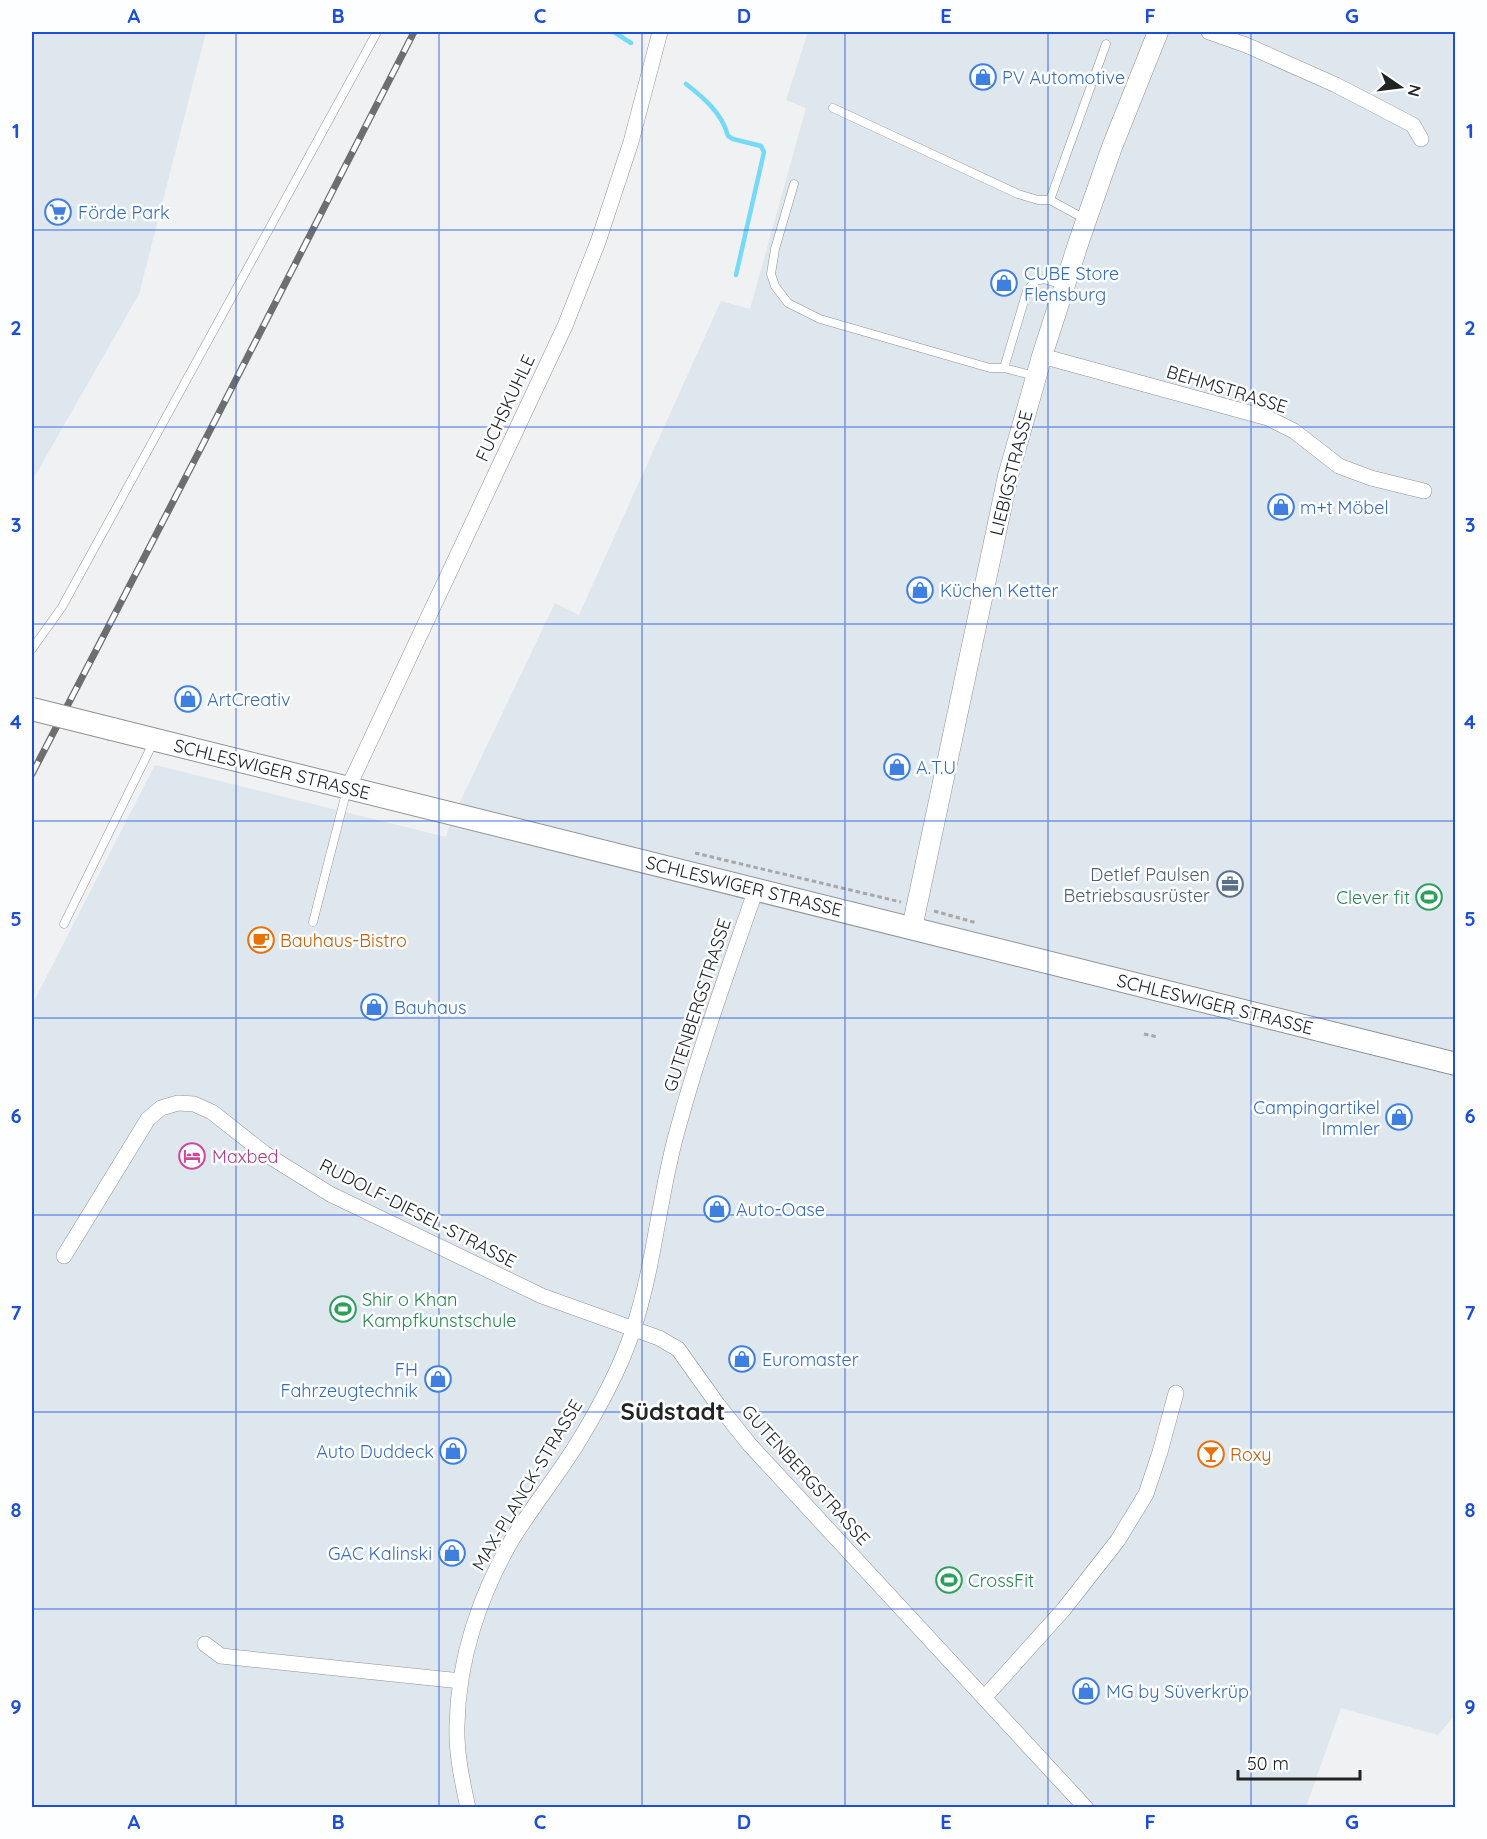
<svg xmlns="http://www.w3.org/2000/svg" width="1487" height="1839" font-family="Quicksand,sans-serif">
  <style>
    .built { fill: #dee6ee }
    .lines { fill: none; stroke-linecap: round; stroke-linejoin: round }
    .stream { stroke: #76daf6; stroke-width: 4.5 }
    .service-casing { stroke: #909294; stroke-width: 9 }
    .minor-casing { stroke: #909294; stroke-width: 16 }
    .tertiary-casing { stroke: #909294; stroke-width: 21 }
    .secondary-casing { stroke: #909294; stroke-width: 24 }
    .path { stroke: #a6a8a9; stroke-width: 3; stroke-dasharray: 4.5 3; stroke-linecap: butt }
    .service { stroke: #fff; stroke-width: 8 }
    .minor { stroke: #fff; stroke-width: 15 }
    .tertiary { stroke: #fff; stroke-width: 20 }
    .secondary { stroke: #fff; stroke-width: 22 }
    .rail-casing { stroke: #6d6e6f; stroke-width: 7 }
    .rail { stroke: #fdfeff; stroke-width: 4.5; stroke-dasharray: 14; stroke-linecap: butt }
    .secondary-bridge-casing { stroke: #909294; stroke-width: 24; stroke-linecap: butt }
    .secondary-bridge { stroke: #fff; stroke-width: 22 }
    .grid { fill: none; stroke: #1d4ed8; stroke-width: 1.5; stroke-opacity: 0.55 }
    .labels { text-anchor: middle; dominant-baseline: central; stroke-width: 5; stroke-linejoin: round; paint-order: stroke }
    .shop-label { font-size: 18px; fill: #366cbe; stroke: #fdfeff; text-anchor: start }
    .street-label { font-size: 18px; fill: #222323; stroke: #fdfeff }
    .service-label { font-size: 18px; fill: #4e5e75; stroke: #fdfeff; text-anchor: end }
    .leisure-label { font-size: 18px; fill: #27864d; stroke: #fdfeff; text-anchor: start }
    .food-label { font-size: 18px; fill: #c56008; stroke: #fdfeff; text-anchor: start }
    .hotel-label { font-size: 18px; fill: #b23c85; stroke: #fdfeff; text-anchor: start }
    .district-label { font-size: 24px; font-weight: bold; fill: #222323; stroke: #fdfeff }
    .neatline { fill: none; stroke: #1d4ed8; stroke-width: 2 }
    .grid-label { font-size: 20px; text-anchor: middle; font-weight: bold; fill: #1d4ed8 }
  </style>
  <rect width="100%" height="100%" fill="#eff1f3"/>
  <path class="built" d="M32 32H206L139 294 32 481Z
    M808 32H1455L1456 1714 1438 1735 1341 1708 1306 1807H32V1005L155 765 446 837 450 823 555 603 579 615 721 301 750 309 806 108 786 100Z"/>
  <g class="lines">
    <path class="stream" d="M614 32 631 43
      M686 84C704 98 722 113 728 136L733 139 761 146 764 152 736 275"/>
    <g class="service-casing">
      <path id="service" d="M833 108 1018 194 1038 200H1050
        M794 184 775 249 771 274 775 286 788 303 820 319 990 368H1004
        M1085 219 1050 200 1106 44
        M1035 376 1004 368 1027 291 1035 281 1044 279 1063 285
        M32 649 62 607 377 32
        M313 922 347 789
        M64 924 154 741"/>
    </g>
    <g class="minor-casing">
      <path id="minor" d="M1209 32 1246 45 1336 85 1413 125 1421 139
        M1042 356 1268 418 1294 431 1339 466 1371 478 1424 491
        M348 788 565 326 598 242 631 142 660 32
        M64 1256 148 1119 161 1108 178 1103 194 1104 212 1112 264 1153 330 1194 542 1296 659 1338 678 1349 718 1405 750 1445 1086 1808
        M205 1644 221 1656 461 1681
        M984 1698 1064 1609 1118 1540 1146 1494 1160 1452 1176 1393
        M468 1808C462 1780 456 1753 457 1725 458 1659 480 1594 513 1538 533 1506 557 1476 577 1444 599 1408 620 1370 633 1330 655 1264 659 1194 678 1128 700 1047 729 968 756 889"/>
    </g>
    <g class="tertiary-casing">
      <path id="tertiary" d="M912 928 1008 476 1042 356 1080 238 1112 147 1158 32"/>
    </g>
    <g class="secondary-casing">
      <path id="secondary" d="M112 729 1456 1064"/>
    </g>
    <path class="path" d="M695 853 901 902
      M934 911 977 923
      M1144 1034 1158 1037"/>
    <use href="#service" class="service"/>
    <use href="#minor" class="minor"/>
    <use href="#tertiary" class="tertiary"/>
    <use href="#secondary" class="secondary"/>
    <g class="rail-casing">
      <path id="rail" d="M32 774 205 440 414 32"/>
    </g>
    <use href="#rail" class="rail"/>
    <g class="secondary-bridge-casing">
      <path id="secondary-bridge" d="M32 709 112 729"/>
    </g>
    <use href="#secondary-bridge" class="secondary-bridge"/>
  </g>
  <path class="grid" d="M236 32V1808M439 32V1808M642 32V1808M845 32V1808M1048 32V1808M1251 32V1808M32 230H1456M32 427H1456M32 624H1456M32 821H1456M32 1018H1456M32 1215H1456M32 1412H1456M32 1609H1456"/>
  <defs>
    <g id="shop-ring" transform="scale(1.35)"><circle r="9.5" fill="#fdfeff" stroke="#3f7fe0" stroke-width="1.5"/><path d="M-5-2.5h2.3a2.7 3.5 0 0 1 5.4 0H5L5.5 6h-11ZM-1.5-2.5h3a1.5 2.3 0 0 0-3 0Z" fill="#3f7fe0"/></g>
    <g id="supermarket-ring" transform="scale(1.35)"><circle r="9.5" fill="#fdfeff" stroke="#3f7fe0" stroke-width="1.5"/><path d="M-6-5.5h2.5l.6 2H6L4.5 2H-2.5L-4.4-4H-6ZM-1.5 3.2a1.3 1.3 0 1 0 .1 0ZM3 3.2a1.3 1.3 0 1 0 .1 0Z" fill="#3f7fe0"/></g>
    <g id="office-ring" transform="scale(1.35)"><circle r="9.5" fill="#fdfeff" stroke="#5c6f8a" stroke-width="1.5"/><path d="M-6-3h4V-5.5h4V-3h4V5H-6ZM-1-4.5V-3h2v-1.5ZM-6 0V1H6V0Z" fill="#5c6f8a"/></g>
    <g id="stadium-ring" transform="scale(1.35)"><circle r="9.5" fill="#fdfeff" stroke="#2e9e5b" stroke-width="1.5"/><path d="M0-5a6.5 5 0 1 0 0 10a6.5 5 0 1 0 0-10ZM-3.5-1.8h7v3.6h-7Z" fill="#2e9e5b"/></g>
    <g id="cafe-ring" transform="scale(1.35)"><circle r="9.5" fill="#fdfeff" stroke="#e8710a" stroke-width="1.5"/><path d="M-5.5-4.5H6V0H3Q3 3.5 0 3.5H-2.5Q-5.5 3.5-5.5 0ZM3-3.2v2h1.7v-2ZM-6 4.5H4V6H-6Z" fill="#e8710a"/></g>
    <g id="hotel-ring" transform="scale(1.35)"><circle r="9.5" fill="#fdfeff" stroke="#d1479c" stroke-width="1.5"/><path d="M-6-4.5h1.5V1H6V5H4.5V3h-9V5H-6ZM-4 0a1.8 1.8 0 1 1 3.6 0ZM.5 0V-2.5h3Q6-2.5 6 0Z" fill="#d1479c"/></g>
    <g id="bar-ring" transform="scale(1.35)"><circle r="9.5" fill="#fdfeff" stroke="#e8710a" stroke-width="1.5"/><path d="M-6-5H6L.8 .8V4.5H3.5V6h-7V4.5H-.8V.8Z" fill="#e8710a"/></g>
  </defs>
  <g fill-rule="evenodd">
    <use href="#shop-ring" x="983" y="77"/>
    <use href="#supermarket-ring" x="58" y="212"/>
    <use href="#shop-ring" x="1004" y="283"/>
    <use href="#shop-ring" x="1281" y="507"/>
    <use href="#shop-ring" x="920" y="590"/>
    <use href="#shop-ring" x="188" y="699"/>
    <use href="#shop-ring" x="897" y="767"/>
    <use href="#office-ring" x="1230" y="884"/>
    <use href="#stadium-ring" x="1429" y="897"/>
    <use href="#cafe-ring" x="261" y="940"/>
    <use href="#shop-ring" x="374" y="1007"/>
    <use href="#shop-ring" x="1399" y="1117"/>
    <use href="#hotel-ring" x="192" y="1156"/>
    <use href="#shop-ring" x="717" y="1209"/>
    <use href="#stadium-ring" x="343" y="1309"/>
    <use href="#shop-ring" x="742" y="1359"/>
    <use href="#shop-ring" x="438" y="1379"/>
    <use href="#shop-ring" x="453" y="1451"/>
    <use href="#bar-ring" x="1211" y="1454"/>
    <use href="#shop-ring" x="452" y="1553"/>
    <use href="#stadium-ring" x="949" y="1580"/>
    <use href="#shop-ring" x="1086" y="1691"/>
  </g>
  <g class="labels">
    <g class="shop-label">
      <text x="1002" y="77">PV Automotive</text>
      <text x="78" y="212">Förde Park</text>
      <text x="1024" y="273">CUBE Store<tspan x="1024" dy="21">Flensburg</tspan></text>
      <text x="1300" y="507">m+t Möbel</text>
      <text x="940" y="590">Küchen Ketter</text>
      <text x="207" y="699">ArtCreativ</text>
      <text x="916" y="767">A.T.U</text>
      <text x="394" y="1007">Bauhaus</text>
      <text x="1380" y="1107" text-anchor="end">Campingartikel<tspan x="1380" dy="21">Immler</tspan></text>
      <text x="736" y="1209">Auto-Oase</text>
      <text x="762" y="1359">Euromaster</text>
      <text x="418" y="1369" text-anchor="end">FH<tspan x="418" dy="21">Fahrzeugtechnik</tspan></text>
      <text x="434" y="1451" text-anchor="end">Auto Duddeck</text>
      <text x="432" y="1553" text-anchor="end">GAC Kalinski</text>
      <text x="1106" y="1691">MG by Süverkrüp</text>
    </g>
    <g class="street-label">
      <text transform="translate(1227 389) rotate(17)">BEHMSTRASSE</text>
      <text transform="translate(505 408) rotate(-65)">FUCHSKUHLE</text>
      <text transform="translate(1011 473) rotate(-76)">LIEBIGSTRASSE</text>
      <text transform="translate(272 769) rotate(14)">SCHLESWIGER STRASSE</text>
      <text transform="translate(744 886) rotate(14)">SCHLESWIGER STRASSE</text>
      <text transform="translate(1215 1004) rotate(14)">SCHLESWIGER STRASSE</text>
      <text transform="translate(697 1005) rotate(-72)">GUTENBERGSTRASSE</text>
      <text transform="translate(418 1213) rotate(27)">RUDOLF-DIESEL-STRASSE</text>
      <text transform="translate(806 1475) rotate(48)">GUTENBERGSTRASSE</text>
      <text transform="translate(527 1485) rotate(-59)">MAX-PLANCK-STRASSE</text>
    </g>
    <g class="service-label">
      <text x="1210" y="874">Detlef Paulsen<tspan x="1210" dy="21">Betriebsausrüster</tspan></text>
    </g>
    <g class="leisure-label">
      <text x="1410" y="897" text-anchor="end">Clever fit</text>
      <text x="362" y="1299">Shir o Khan<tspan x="362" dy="21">Kampfkunstschule</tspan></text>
      <text x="968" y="1580">CrossFit</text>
    </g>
    <g class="food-label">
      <text x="280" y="940">Bauhaus-Bistro</text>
      <text x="1230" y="1454">Roxy</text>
    </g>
    <g class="hotel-label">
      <text x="212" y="1156">Maxbed</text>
    </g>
    <g class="district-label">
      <text x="673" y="1411">Südstadt</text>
    </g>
  </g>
  <rect width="1487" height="1839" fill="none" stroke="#fdfeff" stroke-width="66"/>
  <g transform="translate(1400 87) rotate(104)" stroke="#fdfeff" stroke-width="4.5" paint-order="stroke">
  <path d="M0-4.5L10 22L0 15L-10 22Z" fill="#222323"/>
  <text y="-9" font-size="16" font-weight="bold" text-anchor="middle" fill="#222323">N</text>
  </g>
  <path d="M1238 1770v9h122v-9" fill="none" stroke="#222323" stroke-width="3"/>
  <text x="1247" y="1770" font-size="18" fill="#222323" stroke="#fdfeff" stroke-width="4.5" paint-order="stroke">50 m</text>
  <rect x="33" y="33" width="1421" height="1773" class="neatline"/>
  <g class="grid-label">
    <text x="134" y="23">A</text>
    <text x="338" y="23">B</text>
    <text x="540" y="23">C</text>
    <text x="744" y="23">D</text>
    <text x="946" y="23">E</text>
    <text x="1150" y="23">F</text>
    <text x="1352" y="23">G</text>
    <text x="16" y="138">1</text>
    <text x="1470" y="138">1</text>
    <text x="16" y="335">2</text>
    <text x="1470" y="335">2</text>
    <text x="16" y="532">3</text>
    <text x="1470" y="532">3</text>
    <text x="16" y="729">4</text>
    <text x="1470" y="729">4</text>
    <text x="16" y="926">5</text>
    <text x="1470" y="926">5</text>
    <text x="16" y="1123">6</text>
    <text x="1470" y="1123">6</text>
    <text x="16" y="1320">7</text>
    <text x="1470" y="1320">7</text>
    <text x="16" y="1517">8</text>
    <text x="1470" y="1517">8</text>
    <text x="16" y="1714">9</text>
    <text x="1470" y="1714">9</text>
    <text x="134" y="1829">A</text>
    <text x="338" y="1829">B</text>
    <text x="540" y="1829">C</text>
    <text x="744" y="1829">D</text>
    <text x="946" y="1829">E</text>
    <text x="1150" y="1829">F</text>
    <text x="1352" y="1829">G</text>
  </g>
</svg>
